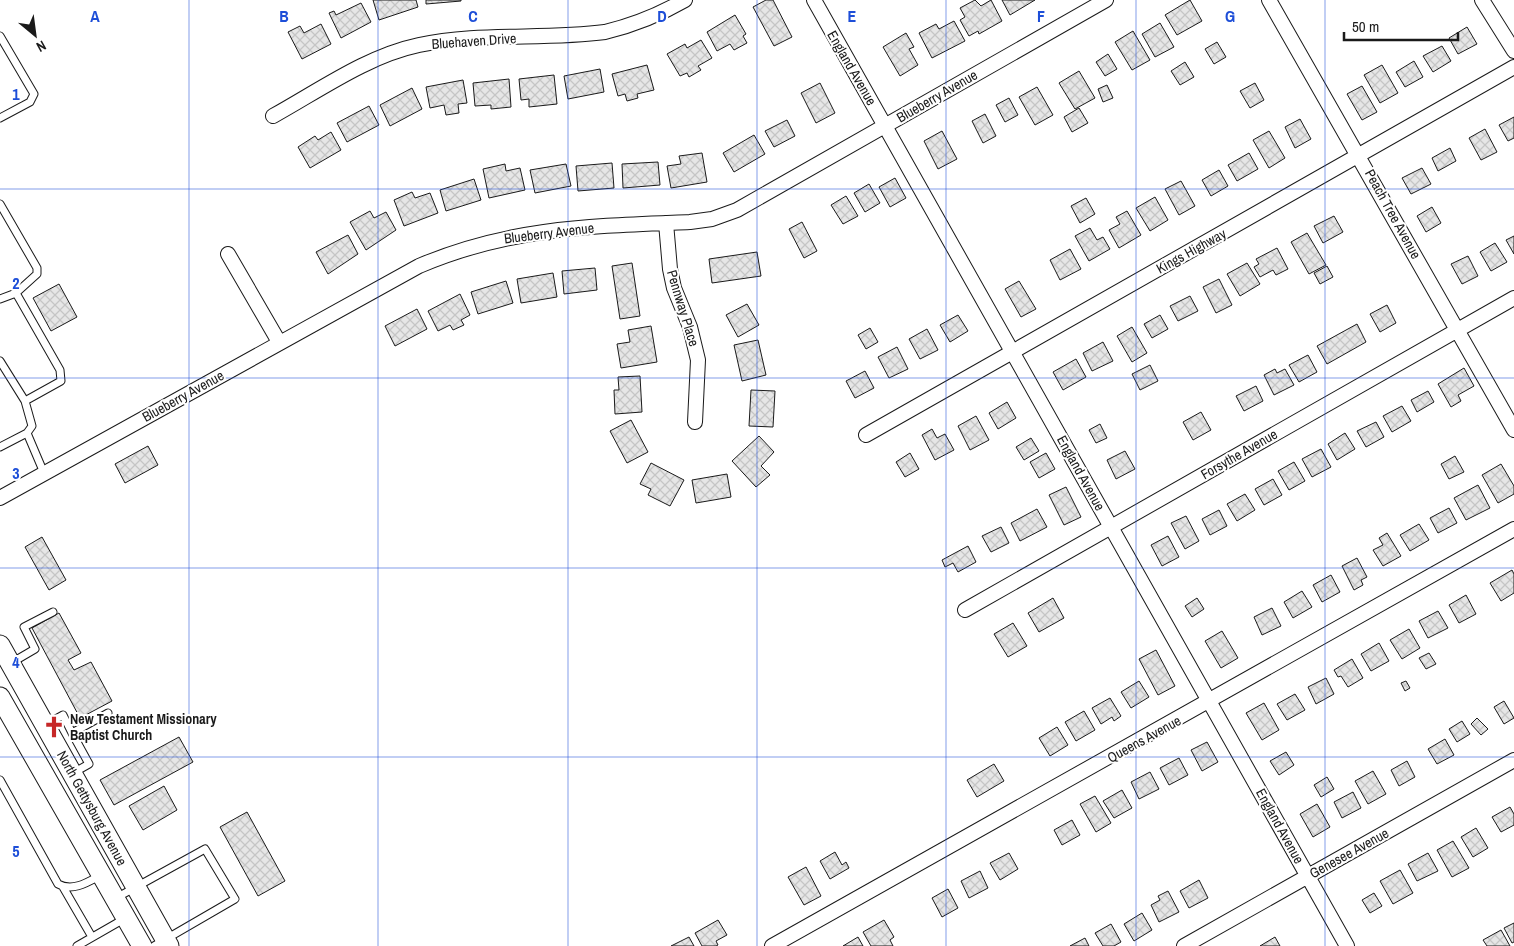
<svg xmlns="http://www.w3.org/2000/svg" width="1514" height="946" font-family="'Archivo Narrow',sans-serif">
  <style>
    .building { fill: url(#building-cross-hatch); stroke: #1a1a1a }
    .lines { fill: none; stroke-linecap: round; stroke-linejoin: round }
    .service-casing { stroke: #1a1a1a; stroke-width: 9 }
    .minor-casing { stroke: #1a1a1a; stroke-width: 16 }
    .secondary-casing { stroke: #1a1a1a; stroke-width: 21 }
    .service { stroke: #fff; stroke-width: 7 }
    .minor { stroke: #fff; stroke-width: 14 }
    .secondary { stroke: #fff; stroke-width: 19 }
    .grid { fill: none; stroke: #1d4ed8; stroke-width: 1; stroke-opacity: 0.55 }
    .labels { text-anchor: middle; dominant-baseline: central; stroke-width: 4; stroke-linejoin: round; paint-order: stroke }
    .street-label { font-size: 14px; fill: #1a1a1a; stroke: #fff }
    .poi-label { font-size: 14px; font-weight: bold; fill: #1a1a1a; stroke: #fff; text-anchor: start }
    .grid-label { font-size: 16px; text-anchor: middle; font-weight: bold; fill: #1d4ed8; stroke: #fff; stroke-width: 4; stroke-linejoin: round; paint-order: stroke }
  </style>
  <defs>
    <pattern id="building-cross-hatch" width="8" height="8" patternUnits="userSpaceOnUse" patternTransform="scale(1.25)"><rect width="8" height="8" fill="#e6e6e6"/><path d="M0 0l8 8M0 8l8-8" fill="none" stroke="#c5c5c5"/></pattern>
  </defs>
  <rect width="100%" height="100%" fill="#fff"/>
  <path class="building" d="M373 0H416L418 7 379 20Z
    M426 0H461V1L426 4Z
    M766 0H773L792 37 774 46 753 7Z
    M975 0 981 6 991 0 1002 21 979 34 978 31 969 36 960 20 965 17 960 8Z
    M1002 0H1035L1010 15Z
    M1190 0 1202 21 1177 35 1165 15Z
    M361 3 371 22 341 38 329 13 334 11 336 15Z
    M735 15 746 34 743 36 747 43 734 50 730 44 717 51 707 32Z
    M954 21 965 41 932 58 919 33 936 24 939 29Z
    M1160 23 1174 47 1155 57 1142 34Z
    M321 24 331 44 302 59 288 32 300 26 304 33Z
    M1467 27 1477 44 1458 54 1449 38Z
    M1133 31 1150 60 1132 70 1115 42Z
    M906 33 914 47 909 49 918 65 900 76 883 47Z
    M701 40 712 58 698 66 701 70 689 77 687 73 680 76 667 54 685 44 687 48Z
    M1217 42 1226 57 1214 64 1205 49Z
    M1442 46 1451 61 1433 72 1423 56Z
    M1108 54 1117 69 1105 76 1096 62Z
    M1414 61 1423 77 1405 87 1396 72Z
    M1185 62 1194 77 1180 85 1171 71Z
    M647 65 654 90 637 94 638 98 627 101 625 94 618 96 612 74Z
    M1382 65 1398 93 1380 103 1364 75Z
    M600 69 604 92 568 99 564 76Z
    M1079 71 1095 98 1075 109 1059 83Z
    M554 75 557 104 529 107V99L521 100 519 79Z
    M509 79 511 107 491 109V105L475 106 473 83Z
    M463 80 467 103 458 104 459 113 446 115 444 105 430 108 426 87Z
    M820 83 835 113 816 123 801 93Z
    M1255 83 1264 100 1250 108 1240 91Z
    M1107 85 1113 98 1103 102 1098 89Z
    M1362 86 1377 112 1362 120 1347 94Z
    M1037 87 1053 115 1035 125 1019 97Z
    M412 88 422 109 390 126 380 105Z
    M1009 98 1018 115 1005 122 996 105Z
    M369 106 379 125 347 142 337 123Z
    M1079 108 1088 123 1072 132 1064 117Z
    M985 114 996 136 983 143 972 121Z
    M1514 117V138L1508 141 1499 125Z
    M1300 119 1311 139 1295 148 1285 127Z
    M787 120 795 136 774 147 765 131Z
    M1485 129 1497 152 1481 160 1469 138Z
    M942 131 957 159 938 169 924 141Z
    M1269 131 1285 158 1269 168 1253 140Z
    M331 132 341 150 310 168 298 147 315 136 318 140Z
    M754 135 765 154 734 172 723 153Z
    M1450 148 1456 161 1438 171 1432 158Z
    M702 153 707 182 671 188 667 166 681 164 679 156Z
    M1249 153 1258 169 1237 181 1228 165Z
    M658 162 660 185 623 188 622 164Z
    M612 163 614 188 578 191 576 166Z
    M505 164 506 171 520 168 525 190 489 198 483 169Z
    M566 164 571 186 535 193 530 170Z
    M1422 168 1431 184 1411 194 1402 178Z
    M1219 170 1228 186 1211 196 1202 180Z
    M895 178 906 198 890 207 879 187Z
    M474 179 481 200 446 211 440 190Z
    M1181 181 1195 206 1179 215 1165 189Z
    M869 184 880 203 865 212 854 193Z
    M412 192 415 198 430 193 438 213 404 226 394 200Z
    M846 196 858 216 843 224 831 205Z
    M1155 197 1168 220 1150 231 1136 208Z
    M1086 198 1095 214 1080 223 1071 206Z
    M1432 207 1441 223 1426 232 1417 216Z
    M370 211 374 218 386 212 396 230 366 250 350 222Z
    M1127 211 1141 235 1119 248 1109 230 1120 224 1116 217Z
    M1334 216 1343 232 1323 243 1314 226Z
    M802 222 817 251 804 258 789 229Z
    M1090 228 1097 240 1103 237 1110 249 1089 261 1075 236Z
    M1307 233 1326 265 1309 274 1291 242Z
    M348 235 358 254 328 274 316 252Z
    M1514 236V254L1506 240Z
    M1495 243 1507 262 1491 271 1480 252Z
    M1277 248 1288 269 1276 275 1273 270 1260 277 1254 267 1259 264 1256 259Z
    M1070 249 1081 269 1060 280 1050 260Z
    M757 252 761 276 712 283 709 259Z
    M1468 256 1478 276 1462 284 1451 264Z
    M632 263 640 316 620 319 612 266Z
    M1247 263 1260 284 1240 296 1227 274Z
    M1327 266 1333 277 1320 284 1314 273Z
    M595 268 597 290 564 294 562 271Z
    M553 273 557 297 521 303 517 279Z
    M1219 279 1232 305 1216 313 1203 287Z
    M506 281 513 303 478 314 471 292Z
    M1019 281 1036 309 1021 317 1005 289Z
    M59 284 77 317 51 331 33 298Z
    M460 294 470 315 461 320 464 325 453 330 450 325 438 331 428 311Z
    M1190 296 1198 311 1178 321 1170 306Z
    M747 304 759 325 738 337 726 315Z
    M1387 305 1396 323 1380 332 1370 314Z
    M417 309 427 329 395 346 385 326Z
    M958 315 968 331 950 342 940 325Z
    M1160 315 1168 329 1152 338 1144 324Z
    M1357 324 1366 342 1327 364 1317 346Z
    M651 326 657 362 621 368 617 344 630 342 628 330Z
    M1132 327 1147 353 1132 362 1117 336Z
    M870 328 878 342 866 349 858 335Z
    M927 329 938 350 920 359 909 339Z
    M758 340 766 375 742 381 734 345Z
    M1103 342 1113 361 1092 371 1083 353Z
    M897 347 908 369 889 378 878 357Z
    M1308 355 1317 372 1299 382 1289 365Z
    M1076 359 1086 377 1063 390 1053 372Z
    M1150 365 1158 381 1140 390 1132 374Z
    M1464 368 1474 386 1458 395 1461 401 1451 407 1438 384Z
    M1275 369 1277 373 1285 369 1294 385 1274 395 1264 375Z
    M865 371 874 388 855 398 846 381Z
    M640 376 642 412 615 414 614 390H619L618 377Z
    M1256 386 1263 401 1244 411 1236 396Z
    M751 390 775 391 773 427 749 426Z
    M1428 391 1434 402 1417 412 1411 400Z
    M1007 402 1016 418 998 429 989 413Z
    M1402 406 1411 421 1392 432 1383 416Z
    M1201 412 1211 430 1193 440 1183 422Z
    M976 416 989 440 970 450 958 426Z
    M631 420 648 452 627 463 610 431Z
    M1376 422 1384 437 1366 447 1357 431Z
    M1100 424 1107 438 1096 443 1089 430Z
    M932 429 937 438 945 434 954 450 935 460 922 435Z
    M1345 433 1355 449 1337 460 1328 444Z
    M759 436 774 452 761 466 770 475 756 487 732 461Z
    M1031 438 1039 451 1024 460 1016 447Z
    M148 446 158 465 125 483 115 464Z
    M1321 449 1331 467 1312 477 1302 459Z
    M1125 451 1135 469 1116 479 1107 460Z
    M910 453 919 469 905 477 896 462Z
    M1046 453 1055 469 1039 478 1030 462Z
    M1455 456 1464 472 1449 479 1441 464Z
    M1294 462 1305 481 1289 490 1278 471Z
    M651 463 684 480 670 506 648 495 651 489 640 484Z
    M1501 464 1514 486V494L1498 503 1482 475Z
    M727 474 731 497 696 503 692 480Z
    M1273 479 1282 495 1264 505 1255 489Z
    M1478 485 1490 508 1466 520 1454 498Z
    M1066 487 1081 517 1064 525 1049 495Z
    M1245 494 1255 510 1237 521 1227 504Z
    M1449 508 1457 523 1438 533 1430 518Z
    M1037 509 1047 527 1020 541 1011 523Z
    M1219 510 1227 526 1210 535 1202 519Z
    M1186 516 1199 541 1185 549 1171 523Z
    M1419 524 1429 540 1410 551 1400 535Z
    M1001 527 1009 543 991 552 982 536Z
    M1387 533 1401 556 1383 566 1373 550 1383 545 1379 538Z
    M1168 536 1179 557 1162 566 1151 545Z
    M42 537 66 580 49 590 25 547Z
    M968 546 976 562 958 572 953 563 945 567 942 560Z
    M1357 558 1367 577 1361 580 1363 585 1354 590 1342 566Z
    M1512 570 1514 574V593L1501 601 1490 583Z
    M1331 575 1340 592 1322 602 1313 585Z
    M1302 591 1312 607 1293 618 1284 602Z
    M1466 595 1476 614 1459 623 1449 605Z
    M1053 598 1064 618 1039 632 1028 613Z
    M1197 598 1204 609 1192 617 1185 606Z
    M1272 608 1281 626 1262 635 1254 617Z
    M1438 611 1448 628 1428 638 1419 621Z
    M59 613 81 653 68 660 74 670 91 662 112 701 80 718 32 628Z
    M1013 623 1027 646 1008 657 994 634Z
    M1409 629 1420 648 1402 659 1390 640Z
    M1222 631 1238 658 1221 668 1205 641Z
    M1379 643 1389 661 1371 671 1361 654Z
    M1156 650 1175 686 1158 695 1139 659Z
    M1429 653 1436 664 1426 669 1419 658Z
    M1352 659 1363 678 1348 687 1341 676 1338 677 1334 670Z
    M1326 678 1334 694 1316 704 1308 687Z
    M1139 681 1149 697 1131 708 1121 692Z
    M1406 681 1410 688 1405 691 1401 683Z
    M1295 694 1305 710 1287 720 1277 704Z
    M1110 698 1121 716 1114 721 1112 717 1101 724 1092 708Z
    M1504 701 1514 718 1504 724 1494 707Z
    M1264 703 1279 730 1262 740 1246 713Z
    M1084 711 1095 730 1076 741 1065 722Z
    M1477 718 1488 729 1481 735 1471 724Z
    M1462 721 1470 734 1457 742 1449 729Z
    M1057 727 1068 745 1050 756 1039 738Z
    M179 737 193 762 114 805 100 780Z
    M1445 739 1454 755 1437 764 1428 749Z
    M1207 742 1218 762 1202 771 1191 750Z
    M1286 752 1294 765 1279 775 1270 761Z
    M1179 758 1188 775 1169 785 1160 768Z
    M1407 761 1415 777 1399 786 1391 770Z
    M994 764 1004 781 977 797 967 780Z
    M1373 771 1386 794 1368 804 1355 781Z
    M1150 772 1159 789 1139 799 1131 782Z
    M1327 777 1334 789 1321 797 1314 785Z
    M164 786 177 810 143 830 129 806Z
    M1122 790 1132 808 1114 818 1103 801Z
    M1353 792 1361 808 1342 818 1334 802Z
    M1095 796 1111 823 1096 832 1080 804Z
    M1317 804 1330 827 1313 837 1300 814Z
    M1510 807 1514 814V825L1501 832 1492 817Z
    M247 812 285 881 258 896 220 827Z
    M1072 820 1080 835 1062 845 1054 830Z
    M1476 828 1488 848 1473 857 1461 837Z
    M1453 841 1469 868 1452 877 1437 850Z
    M835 852 842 865 846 862 849 868 830 879 820 861Z
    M1009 853 1018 869 1000 880 990 863Z
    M1428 853 1438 871 1417 881 1408 864Z
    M806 867 821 896 804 905 788 877Z
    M1400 870 1413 893 1393 904 1380 881Z
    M980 871 988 888 969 898 961 881Z
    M1199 880 1208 898 1189 908 1180 891Z
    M948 889 958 908 942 917 932 898Z
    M1168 891 1179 912 1159 922 1151 905 1160 900 1158 896Z
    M1374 893 1382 906 1370 913 1362 900Z
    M1142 913 1152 930 1134 941 1124 924Z
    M718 920 727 935 716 941 718 945 716 946H702L695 933Z
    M884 920 894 937 890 940 893 946H871L863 932Z
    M1514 923V942L1512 943 1504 928Z
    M1111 924 1121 942 1114 946H1103L1095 933Z
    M1501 930 1510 946H1487L1483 940Z
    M689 937 694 946H671Z
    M858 937 863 946H843Z
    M1275 937 1280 946H1260Z
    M1085 938 1089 946H1070Z"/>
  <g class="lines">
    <g class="service-casing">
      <path id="service" d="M0 36 34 94 30 102 0 118
        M0 204 37 268V274L16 293 0 299
        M16 293 60 370 61 381 25 401
        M0 361 25 401 32 426 27 433 0 447
        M27 433 44 473
        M11 663 35 649 24 627 53 612
        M45 725 63 715 72 733 108 713
        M72 733 89 764 73 773
        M0 780 58 884C73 892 88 882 101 875
        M63 887 92 937
        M116 898 205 849 235 899 154 946
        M77 946 124 919"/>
    </g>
    <g class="minor-casing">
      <path id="minor" d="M814 0 1347 946
        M1269 0 1514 430
        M1482 0 1514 51
        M273 116C320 90 367 56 419 45 477 32 545 40 605 32 634 25 659 15 685 0
        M666 223 670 269 674 288 690 327 698 360 695 422
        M228 254 279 342
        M866 435 1514 67
        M0 498 419 266C510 227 593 226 690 222L712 219 737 210 1106 0
        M965 610 1514 298
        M772 946 1514 529
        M1184 946 1514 760"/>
    </g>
    <g class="secondary-casing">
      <path id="secondary" d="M0 645 169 946
        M0 697 142 946"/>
    </g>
    <use href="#service" class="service"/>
    <use href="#minor" class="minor"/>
    <use href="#secondary" class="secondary"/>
  </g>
  <path class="grid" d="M189 0V946M378 0V946M568 0V946M757 0V946M946 0V946M1136 0V946M1325 0V946M0 189H1514M0 378H1514M0 568H1514M0 757H1514"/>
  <defs>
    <g id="church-bare" transform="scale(1.725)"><path d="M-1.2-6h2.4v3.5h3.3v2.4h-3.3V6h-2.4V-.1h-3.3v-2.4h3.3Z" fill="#c62828" stroke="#fff" stroke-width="2.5" paint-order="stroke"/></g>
  </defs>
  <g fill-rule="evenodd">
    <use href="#church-bare" x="54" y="727"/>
  </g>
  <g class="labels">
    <g class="street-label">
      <text transform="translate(474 41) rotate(-4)">Bluehaven Drive</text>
      <text transform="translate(852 68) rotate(60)">England Avenue</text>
      <text transform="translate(937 96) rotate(-30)">Blueberry Avenue</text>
      <text transform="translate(1393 214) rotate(61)">Peach Tree Avenue</text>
      <text transform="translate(549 233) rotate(-7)">Blueberry Avenue</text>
      <text transform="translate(1191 251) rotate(-29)">Kings Highway</text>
      <text transform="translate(683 308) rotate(73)">Pennway Place</text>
      <text transform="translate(183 396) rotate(-29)">Blueberry Avenue</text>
      <text transform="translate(1239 454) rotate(-30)">Forsythe Avenue</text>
      <text transform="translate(1081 473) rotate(61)">England Avenue</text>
      <text transform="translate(1144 739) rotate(-29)">Queens Avenue</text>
      <text transform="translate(92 808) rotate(61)">North Gettysburg Avenue</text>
      <text transform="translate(1280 826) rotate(61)">England Avenue</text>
      <text transform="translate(1349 853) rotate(-29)">Genesee Avenue</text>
    </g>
    <g class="poi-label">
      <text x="70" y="719">New Testament Missionary<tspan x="70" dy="16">Baptist Church</tspan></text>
    </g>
  </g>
  <g class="grid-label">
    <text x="95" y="22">A</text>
    <text x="284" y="22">B</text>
    <text x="473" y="22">C</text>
    <text x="662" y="22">D</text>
    <text x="852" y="22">E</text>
    <text x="1041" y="22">F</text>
    <text x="1230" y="22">G</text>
    <text x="16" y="100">1</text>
    <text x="16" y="289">2</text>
    <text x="16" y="479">3</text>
    <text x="16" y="668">4</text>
    <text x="16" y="857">5</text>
  </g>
  <g transform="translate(35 35) rotate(151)" stroke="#ffffff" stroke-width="4" paint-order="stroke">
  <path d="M0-4L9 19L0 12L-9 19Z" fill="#1a1a1a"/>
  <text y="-8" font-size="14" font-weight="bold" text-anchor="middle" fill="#1a1a1a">N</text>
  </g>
  <path d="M1344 32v8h114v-8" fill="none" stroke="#1a1a1a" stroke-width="2.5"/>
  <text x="1352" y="32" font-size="15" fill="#1a1a1a" stroke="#ffffff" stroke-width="4" paint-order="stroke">50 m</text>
</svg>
